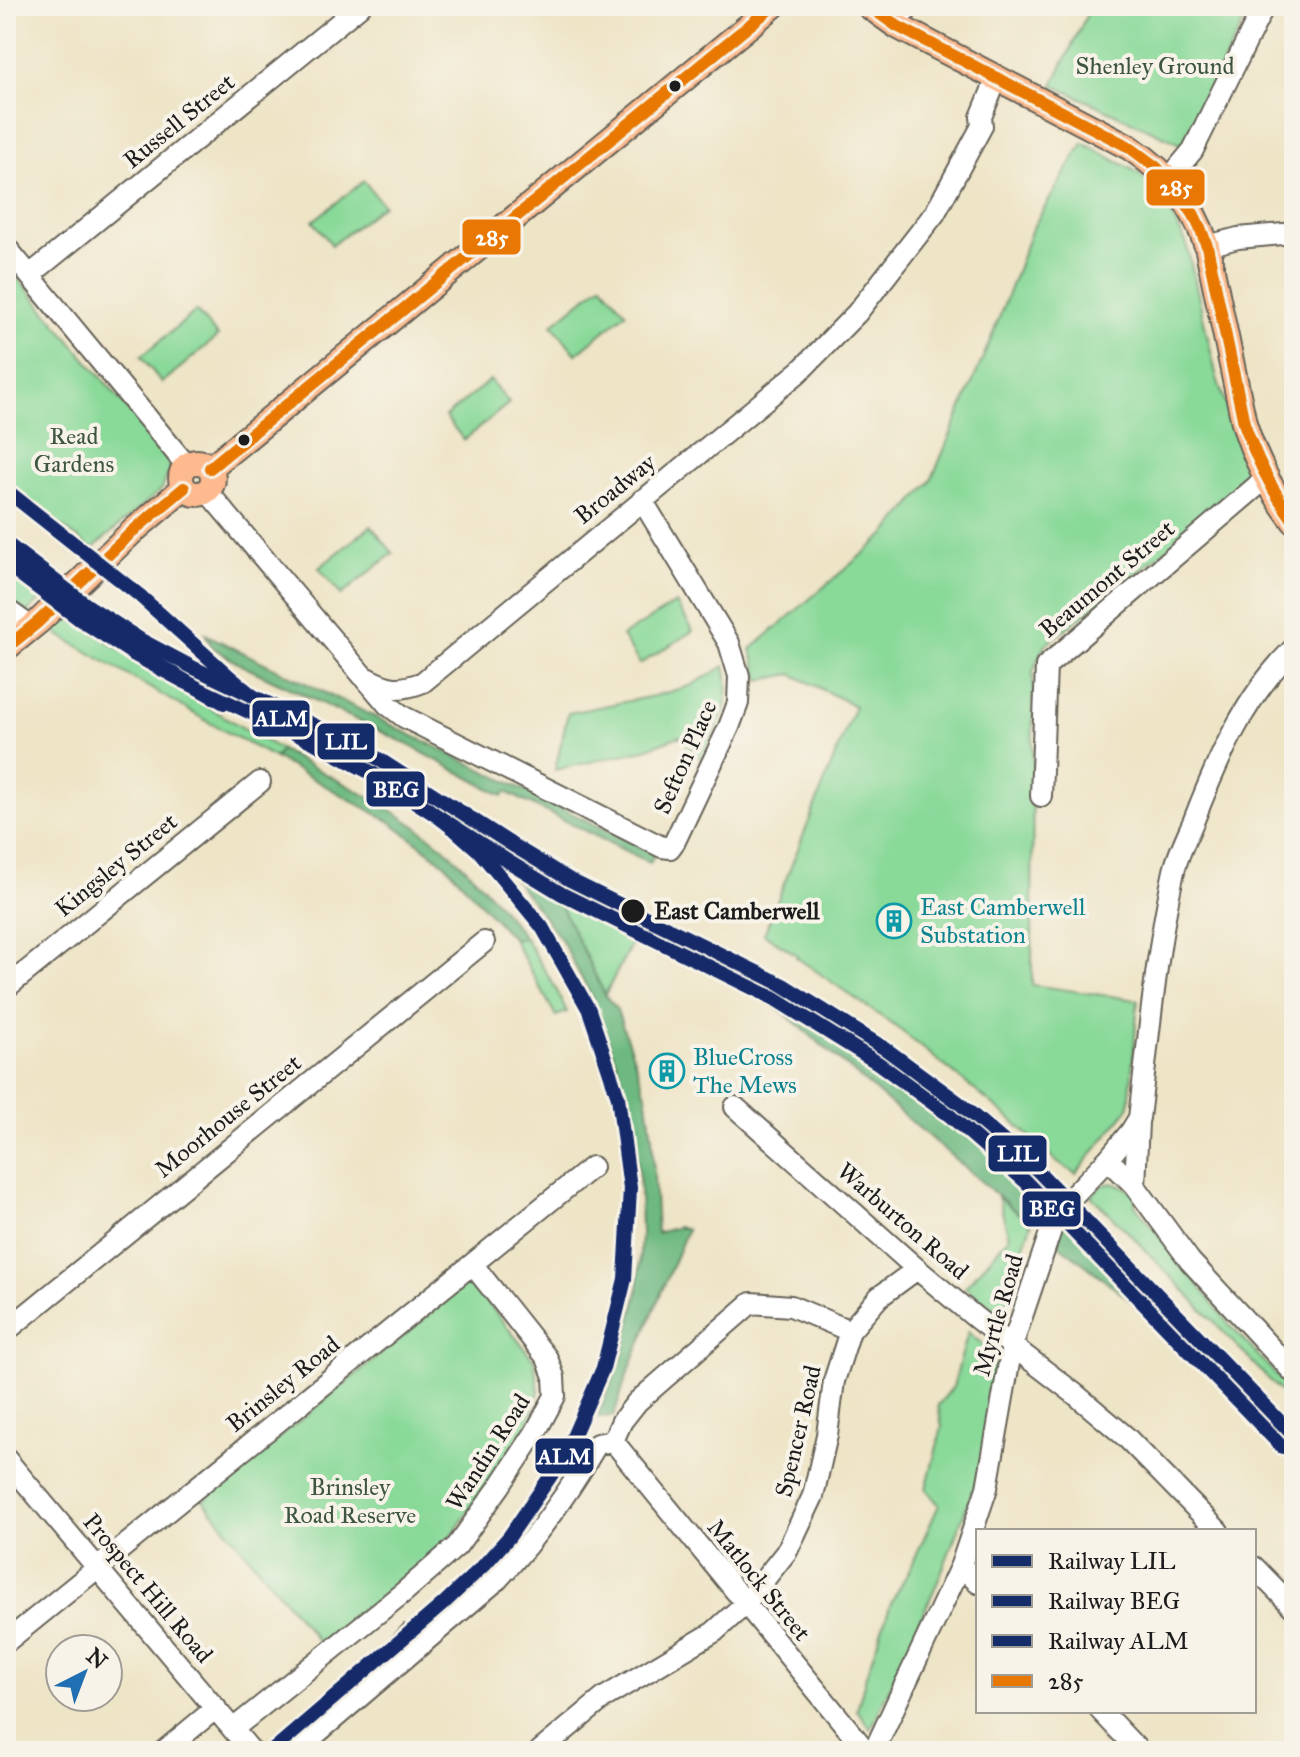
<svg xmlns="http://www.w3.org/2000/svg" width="1300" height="1757" font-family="'IM FELL Great Primer',serif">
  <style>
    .green { fill: #89d999; stroke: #527a5a; stroke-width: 2 }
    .forest { fill: #6eb981; stroke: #456a4e; stroke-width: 2 }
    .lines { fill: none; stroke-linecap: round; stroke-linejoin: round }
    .minor-casing { stroke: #666258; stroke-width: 24 }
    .major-casing { stroke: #666258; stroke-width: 28 }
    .minor { stroke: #fff; stroke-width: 20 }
    .major { stroke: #fcba8e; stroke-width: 24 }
    .rail { stroke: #1c1c1c; stroke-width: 4 }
    .bus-1-casing { stroke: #f7f3e8; stroke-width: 18 }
    .bus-1 { stroke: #e87803; stroke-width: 12 }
    .rail-1-casing { stroke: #f7f3e8; stroke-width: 20 }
    .rail-2-casing { stroke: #f7f3e8; stroke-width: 20 }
    .rail-3-casing { stroke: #f7f3e8; stroke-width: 20 }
    .rail-1 { stroke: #152c6b; stroke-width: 14 }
    .rail-2 { stroke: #152c6b; stroke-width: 14 }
    .rail-3 { stroke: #152c6b; stroke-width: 14 }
    .bus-dot { fill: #1c1c1c; stroke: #f7f3e8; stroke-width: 3 }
    .labels { text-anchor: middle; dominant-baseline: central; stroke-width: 8; stroke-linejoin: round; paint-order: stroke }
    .park-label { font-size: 24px; fill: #3d5542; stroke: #f7f3e8 }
    .street-label { font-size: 24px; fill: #1c1c1c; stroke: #f7f3e8 }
    .culture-label { font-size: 24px; fill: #0d838f; stroke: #f7f3e8; text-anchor: start }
    .stop-label { font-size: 24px; font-weight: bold; fill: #1c1c1c; stroke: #f7f3e8; text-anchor: start }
    .line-badge { stroke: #f7f3e8; stroke-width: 3 }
    .badge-label { font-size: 22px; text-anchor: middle; font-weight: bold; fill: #fff }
  </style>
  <rect width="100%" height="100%" fill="#f7f3e8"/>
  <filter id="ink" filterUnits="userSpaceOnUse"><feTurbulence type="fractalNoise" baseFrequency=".0125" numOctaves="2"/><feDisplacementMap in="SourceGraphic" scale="16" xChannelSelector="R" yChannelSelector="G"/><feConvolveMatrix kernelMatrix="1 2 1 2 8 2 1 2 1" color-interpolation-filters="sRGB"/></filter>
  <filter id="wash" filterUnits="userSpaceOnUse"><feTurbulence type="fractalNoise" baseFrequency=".006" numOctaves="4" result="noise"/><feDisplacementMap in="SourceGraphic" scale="32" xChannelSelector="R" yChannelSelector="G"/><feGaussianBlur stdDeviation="1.8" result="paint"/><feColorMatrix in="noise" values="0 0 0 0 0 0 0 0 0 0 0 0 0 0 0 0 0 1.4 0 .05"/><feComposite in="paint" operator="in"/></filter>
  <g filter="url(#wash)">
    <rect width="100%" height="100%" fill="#eee4c6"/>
    <path class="green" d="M1091 6H1252L1182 145 1053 85Z
      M1083 143 1139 173 1163 199 1186 242 1217 378 1252 482 1044 646 1033 672 1032 985 1138 1000 1129 1108 1076 1174 1058 1163 1014 1122 903 1032 796 957 797 955 764 934 855 706 792 674 760 680 751 649 885 535 931 481 993 334 1032 229Z
      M364 181 383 205 332 245 313 221Z
      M6 264 164 452 170 469 162 489 92 549 6 484Z
      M602 284 626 313 576 354 552 325Z
      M196 311 218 336 162 383 141 357Z
      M490 380 509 403 464 440 445 417Z
      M371 526 393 553 341 595 319 568Z
      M6 560 46 594 28 612 17 607 6 599Z
      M676 603 693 631 640 664 622 636Z
      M69 614C137 664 208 708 281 750L275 758 217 727 59 635 54 627Z
      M725 666C735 704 716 727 700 759L679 736 643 750 555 770 568 713 654 696 690 686Z
      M555 895 639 929 605 995Z
      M525 938 555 987 567 1012 556 1016 513 939Z
      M1112 1183 1124 1187 1135 1194V1205L1230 1325 1294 1394V1406L1134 1238 1091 1196 1103 1185Z
      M998 1197 1031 1224 1006 1301 1000 1314 965 1287 1009 1237Z
      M470 1281 534 1360 539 1392 527 1426 453 1534 396 1587 321 1645 203 1500Z
      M968 1332 995 1355 984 1462 938 1581 871 1729 857 1710 867 1672 892 1601 909 1571 939 1505 926 1489 942 1427 938 1405 953 1387Z"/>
    <path class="forest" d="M205 634 655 854 650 863 506 792 503 796 403 742 241 665 212 647Z
      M281 750C335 780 396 807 443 847 474 874 501 906 525 938L513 939 445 864 392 823 275 758Z
      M476 831C530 865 584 898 642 923L639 929 556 896 605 995 617 1010 646 1094 652 1137 657 1233 678 1227 687 1230 626 1378 614 1416 597 1417 622 1357 638 1291 641 1234 640 1186 634 1130 621 1074 600 1019 593 1000 561 939 515 880 476 837Z
      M775 986C796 999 818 1011 839 1024 915 1072 985 1132 1051 1194L1031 1224 769 1000Z
      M1071 1217 1294 1447V1452C1221 1375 1140 1305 1054 1241L1065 1221Z"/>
  </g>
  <g filter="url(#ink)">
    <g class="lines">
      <g class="minor-casing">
        <path id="minor" d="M891 23 912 6
          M1169 179 1193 150 1264 6
          M1207 246 1238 238 1294 233
          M6 247 187 466
          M30 275 360 6
          M207 491 363 676C386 689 399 692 423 682L800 371 857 313 935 213 982 126 981 117 997 78
          M6 609 31 627
          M366 679 388 705 404 717 662 847 670 848 675 841 729 727 738 703 739 676 729 643 642 500
          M1041 796 1046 666 1265 479
          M6 988 260 782
          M735 1107 917 1269 976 1318 1075 1394 1126 1437 1218 1531
          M1108 1159 1135 1186 1190 1261 1294 1373
          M1135 1186 1138 1122
          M6 1331 484 942
          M613 1441 866 1751
          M613 1441 622 1421 637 1402 751 1303 791 1306 850 1331
          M6 1459 251 1751
          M961 1565 978 1583
          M1254 1567 1294 1608
          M6 1642 592 1167
          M1101 1711 1139 1751
          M233 1729 404 1592 457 1546 500 1486 535 1433 555 1396 554 1377 547 1358 473 1265
          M164 1751 216 1708
          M296 1751 497 1580C536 1538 568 1494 597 1444L613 1441
          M540 1751 605 1697 714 1632 745 1604 787 1551 813 1496 827 1435 834 1381 850 1331 879 1297 917 1269
          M874 1751 961 1565 987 1488 1012 1346 1052 1227 1069 1200 1108 1159 1131 1131 1139 1118C1149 1036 1156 952 1174 871 1178 854 1187 836 1194 820 1218 758 1246 695 1294 648"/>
      </g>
      <g class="major-casing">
        <path id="major" d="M869 6 897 26 1129 147C1169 174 1191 200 1207 246L1244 423C1255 459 1271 491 1294 521
          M181 478a16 16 0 1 1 32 0a16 16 0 1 1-32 0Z
          M210 468 773 6
          M6 648 38 622 133 531 184 488"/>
      </g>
      <use href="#minor" class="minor"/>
      <use href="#major" class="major"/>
      <path class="rail" d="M319 1710 405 1625"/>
      <g class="bus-1-casing">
        <path id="bus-1" d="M869 6 897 26 1129 147 1156 167 1177 189 1194 215 1201 230 1207 246 1244 423C1256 459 1272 491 1294 521
          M210 468 773 6
          M6 648 38 622 133 531 184 488"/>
      </g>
      <use href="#bus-1" class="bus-1"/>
      <g class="rail-1-casing">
        <path id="rail-1" d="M6 543 88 606 141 640 192 667 322 729 377 758 514 846 570 880 783 985 887 1050 959 1103 1037 1170 1294 1436"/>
      </g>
      <g class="rail-2-casing">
        <path id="rail-2" d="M6 564 79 619 133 654 185 682 315 743 369 772 506 860 562 894 775 999 878 1063 949 1115 1026 1182 1282 1447"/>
      </g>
      <g class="rail-3-casing">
        <path id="rail-3" d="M6 490 139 595 231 678 277 716 414 798 454 829 479 851 542 927 589 1010 618 1097 630 1188 625 1279 603 1368 565 1455 509 1537 484 1565 443 1604 272 1751
          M6 549C71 612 145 659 224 703"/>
      </g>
      <use href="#rail-1" class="rail-1"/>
      <use href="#rail-2" class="rail-2"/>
      <use href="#rail-3" class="rail-3"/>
    </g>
  </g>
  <defs>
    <g id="building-ring" transform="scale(1.8)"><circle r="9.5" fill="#f7f3e8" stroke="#0f9aa8" stroke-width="1.5"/><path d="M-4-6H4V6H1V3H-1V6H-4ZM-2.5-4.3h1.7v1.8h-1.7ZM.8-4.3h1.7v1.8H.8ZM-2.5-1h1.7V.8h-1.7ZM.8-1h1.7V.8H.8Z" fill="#0f9aa8"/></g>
  </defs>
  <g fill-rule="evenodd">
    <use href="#building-ring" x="894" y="921"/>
    <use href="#building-ring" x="667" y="1071"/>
  </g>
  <g class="bus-dot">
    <circle cx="675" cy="86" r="7"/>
    <circle cx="244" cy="440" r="7"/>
    <circle cx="633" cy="911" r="13"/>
  </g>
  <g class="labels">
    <g class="park-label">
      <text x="1155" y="66">Shenley Ground</text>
      <text x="74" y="436">Read<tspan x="74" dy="28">Gardens</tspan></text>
      <text x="350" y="1487">Brinsley<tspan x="350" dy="28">Road Reserve</tspan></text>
    </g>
    <g class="street-label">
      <text transform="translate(179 121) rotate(-39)">Russell Street</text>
      <text transform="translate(615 489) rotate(-39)">Broadway</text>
      <text transform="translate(1107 579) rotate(-40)">Beaumont Street</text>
      <text transform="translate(685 757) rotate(-66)">Sefton Place</text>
      <text transform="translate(116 865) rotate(-39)">Kingsley Street</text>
      <text transform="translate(228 1116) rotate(-39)">Moorhouse Street</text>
      <text transform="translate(903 1221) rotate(41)">Warburton Road</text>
      <text transform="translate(998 1315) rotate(-74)">Myrtle Road</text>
      <text transform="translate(283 1384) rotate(-39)">Brinsley Road</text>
      <text transform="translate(798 1431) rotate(-77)">Spencer Road</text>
      <text transform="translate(488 1452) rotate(-57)">Wandin Road</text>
      <text transform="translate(759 1580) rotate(51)">Matlock Street</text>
      <text transform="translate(148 1588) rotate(50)">Prospect Hill Road</text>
    </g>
    <g class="culture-label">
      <text x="920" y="907">East Camberwell<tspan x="920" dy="28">Substation</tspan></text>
      <text x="693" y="1057">BlueCross<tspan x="693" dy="28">The Mews</tspan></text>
    </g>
    <g class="stop-label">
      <text x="654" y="911">East Camberwell</text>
    </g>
  </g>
  <g class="line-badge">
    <rect x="1145" y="168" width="61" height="39" rx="8" fill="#e87803"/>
    <rect x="461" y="218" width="61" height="38" rx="8" fill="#e87803"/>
    <rect x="251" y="699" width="60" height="39" rx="8" fill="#152c6b"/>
    <rect x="316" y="722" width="60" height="39" rx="8" fill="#152c6b"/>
    <rect x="365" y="770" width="61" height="38" rx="8" fill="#152c6b"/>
    <rect x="987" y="1134" width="61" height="39" rx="8" fill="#152c6b"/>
    <rect x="1021" y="1190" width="61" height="38" rx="8" fill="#152c6b"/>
    <rect x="534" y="1437" width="61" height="38" rx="8" fill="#152c6b"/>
  </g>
  <g class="badge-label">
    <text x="1176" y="195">285</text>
    <text x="492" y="245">285</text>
    <text x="281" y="726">ALM</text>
    <text x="346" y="749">LIL</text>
    <text x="396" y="797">BEG</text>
    <text x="1018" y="1161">LIL</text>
    <text x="1052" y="1216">BEG</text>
    <text x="564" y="1464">ALM</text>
  </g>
  <rect width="1300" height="1757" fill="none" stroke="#f7f3e8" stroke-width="32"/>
  <rect x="976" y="1529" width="280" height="184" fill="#f7f3e8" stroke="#9f9d96" stroke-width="2"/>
  <rect x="992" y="1555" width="40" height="12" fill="#152c6b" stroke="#9f9d96" stroke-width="2"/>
  <text x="1048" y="1569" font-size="24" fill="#1c1c1c">Railway LIL</text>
  <rect x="992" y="1595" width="40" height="12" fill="#152c6b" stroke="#9f9d96" stroke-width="2"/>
  <text x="1048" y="1609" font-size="24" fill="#1c1c1c">Railway BEG</text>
  <rect x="992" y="1635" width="40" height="12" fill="#152c6b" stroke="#9f9d96" stroke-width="2"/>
  <text x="1048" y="1649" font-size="24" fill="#1c1c1c">Railway ALM</text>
  <rect x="992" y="1675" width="40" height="12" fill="#e87803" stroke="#9f9d96" stroke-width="2"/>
  <text x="1048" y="1689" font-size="24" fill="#1c1c1c">285</text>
  <g transform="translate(84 1673) rotate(42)"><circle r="38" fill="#f7f3e8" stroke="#9f9d96" stroke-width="2"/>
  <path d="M0-6L14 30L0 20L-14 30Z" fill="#1f6fb2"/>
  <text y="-12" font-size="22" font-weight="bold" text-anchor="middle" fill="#1c1c1c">N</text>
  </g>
</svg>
